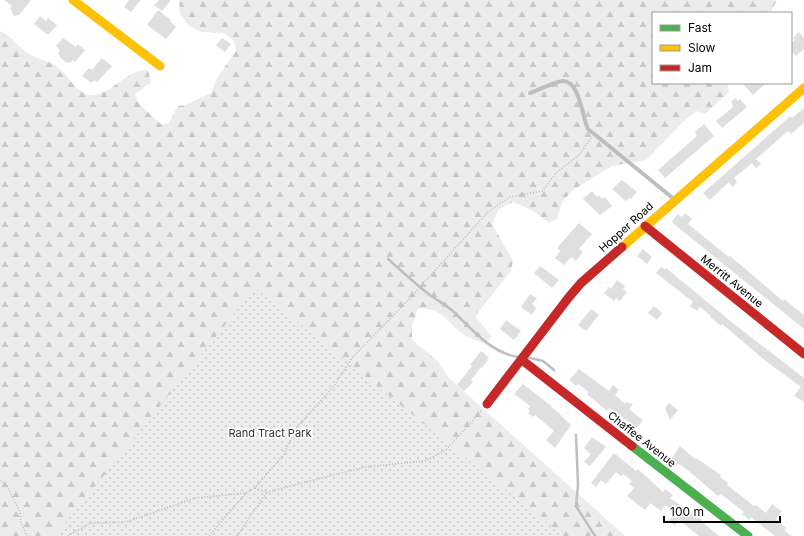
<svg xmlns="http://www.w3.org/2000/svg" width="804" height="536" font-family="Inter,sans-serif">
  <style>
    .forest { fill: url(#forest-firs) }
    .park { fill: url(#park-dots) }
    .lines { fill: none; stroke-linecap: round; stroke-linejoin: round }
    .stream { stroke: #bfbfbf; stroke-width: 2.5 }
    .building { fill: #dfdfdf }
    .path { stroke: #b9b9b9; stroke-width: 1.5; stroke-dasharray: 1 2; stroke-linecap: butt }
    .lane { stroke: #bebebe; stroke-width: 4 }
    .fast { stroke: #4caf50; stroke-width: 9 }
    .slow { stroke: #ffc107; stroke-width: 9 }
    .jam { stroke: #c62828; stroke-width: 9 }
    .labels { text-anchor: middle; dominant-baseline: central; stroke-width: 3.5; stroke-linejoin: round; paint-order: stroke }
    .street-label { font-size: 11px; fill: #000; stroke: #fff }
    .park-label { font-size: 11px; fill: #333; stroke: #fff }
  </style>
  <defs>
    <pattern id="forest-firs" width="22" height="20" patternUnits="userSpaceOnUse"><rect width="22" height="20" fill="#ececec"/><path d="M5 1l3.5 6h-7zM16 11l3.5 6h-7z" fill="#c9c9c9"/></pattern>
    <pattern id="park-dots" width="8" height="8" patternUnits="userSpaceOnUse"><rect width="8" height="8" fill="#ececec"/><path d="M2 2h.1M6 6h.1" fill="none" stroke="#c9c9c9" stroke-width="1.8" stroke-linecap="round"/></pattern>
  </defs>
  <rect width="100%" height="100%" fill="#fff"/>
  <path class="forest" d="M179 0H777L770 13H653V83H727L729 92 705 114 697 111 686 119 646 160 612 166 573 190 562 202 557 219 549 223 532 210 513 202 499 209 492 224 513 261 511 271 475 316 492 337 484 343C478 341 472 339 466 336 448 325 443 306 418 309L412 325V340L438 361 449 378 625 536H0V31C12 36 18 47 29 54 40 61 52 60 61 70 69 78 79 95 91 95 110 96 128 68 148 70L151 82 135 94 139 104 161 124H168L178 106 185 105 211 93 217 78 236 51 234 41 224 33 202 32 189 26 180 14Z"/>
  <path class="park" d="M255 288 563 536H55Z"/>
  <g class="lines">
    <path class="stream" d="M388 259C402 271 415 284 430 295 438 301 448 306 455 313 473 331 493 354 519 357
      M526 357 543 361 554 370
      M576 435 578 485 576 506 595 536"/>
  </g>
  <path class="building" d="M4 0H31L19 15 14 16 10 8 12 6Z
    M129 0H141L131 12 124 7Z
    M159 0H171L162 11 154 5Z
    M158 10 171 20 170 21 176 27 166 39 147 25Z
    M40 16 46 21 48 18 57 25 48 35 34 24Z
    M799 32 804 38V49L796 56 791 51V44L795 40 793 38Z
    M63 38 76 47 78 44 85 50 75 62 73 60 70 63 65 62 61 58 58 53 60 50 56 46Z
    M222 38 231 44 225 52 216 45Z
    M102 58 112 66 97 82 94 80 92 83 82 76 89 68 92 70Z
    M742 83H766L753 95Z
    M736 98 738 101 740 99 747 107 722 128 716 121 732 108 733 105 731 102Z
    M804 108V123L791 134 788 131 756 159 761 164 756 168 752 163 734 178 737 182 732 187 729 182 710 200 703 193 788 118 790 116 792 118Z
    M704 124 714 136 665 178 658 170 697 136 695 132Z
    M622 180 637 192 631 199 629 198 626 201 612 189Z
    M592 191 597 197 599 195 602 199 605 197 612 206 600 215 583 199Z
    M685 213 692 219 688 224 729 257 730 256 783 301 784 299 804 315V329L674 224 672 221 678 214 682 217Z
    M579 223 592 234 579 249 583 252 576 261 572 257 570 258 564 265 555 258 560 251 557 248Z
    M643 249 652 257 647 264 637 256Z
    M540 266 559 280 552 288 534 273Z
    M661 267 665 270 666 268 734 324 804 378V402L794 396 801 387 767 362 722 324 721 326 710 317 711 316 700 307 697 311 690 306 693 302 656 273Z
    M617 280 625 286 623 289 627 292 620 301 616 298 614 301 604 293 609 287 611 289Z
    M530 294 537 298 532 304 536 308 532 315 521 307Z
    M654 306 662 313 657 320 648 313Z
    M591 309 599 315 586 331 578 325Z
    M506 320 521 331 514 340 500 329Z
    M481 351 489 357 487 359 488 360 482 368 481 367 471 380 473 382 464 391 457 385 472 366 470 365Z
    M579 369 609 391 613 385 619 390 615 395 625 404 626 402 633 404 629 409 643 420 637 428 609 408 607 411 587 394 589 392 578 384 576 386 570 381V379Z
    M523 384 550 405 571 425 555 448 546 440 554 431 535 415 533 417 528 413 530 411 528 409 530 406 514 394Z
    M669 403 678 410 670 420 665 408Z
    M592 437 606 447 590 466 584 462 591 454 584 448Z
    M680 446 695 459 696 458 721 475 720 477 728 483 727 485 754 506 756 505 766 513 772 504 780 510 782 511 776 519 786 528 784 530 791 536H775L751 517 749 520 742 514 744 512 721 494 718 496 690 472 679 464 677 465 671 460Z
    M614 453 636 471 638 469 663 492 665 489 673 495 670 498 702 520 701 521 719 536H699L679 520 675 526 669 521 675 513 665 505 661 511 650 503 645 510 627 496 634 488 629 484 632 481 623 474 621 476 616 472 606 484 601 480 596 487 591 483Z"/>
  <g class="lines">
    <path class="path" d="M0 480 8 488 20 512 21 523 27 536
      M255 488 267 492 365 467 425 461 446 450 481 411
      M68 536 90 523 126 522 195 498 246 493 255 488 284 454 296 428 334 386 352 358 410 298 489 211 510 197 542 191 557 172 579 155 591 138
      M209 536 246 493
      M237 536 267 492"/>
    <path class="lane" d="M530 93C538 90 555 82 563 81 580 81 582 117 588 129L674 199"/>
    <path class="fast" d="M632 446 748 536"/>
    <path class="slow" d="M73 0 160 66
      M622 247 804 88"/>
    <path class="jam" d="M645 226 804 354
      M522 360 632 446
      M487 404 569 297 581 283 622 247"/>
  </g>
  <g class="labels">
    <g class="street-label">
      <text transform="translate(626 227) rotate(-42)">Hopper Road</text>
      <text transform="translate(732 281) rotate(39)">Merritt Avenue</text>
      <text transform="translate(642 439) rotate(38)">Chaffee Avenue</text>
    </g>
    <g class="park-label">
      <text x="270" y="433">Rand Tract Park</text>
    </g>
  </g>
  <rect x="652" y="12" width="140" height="72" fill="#ffffff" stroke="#999999"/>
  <rect x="660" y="25" width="20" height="6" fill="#4caf50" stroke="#999999"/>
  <text x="688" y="32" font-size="12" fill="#000000">Fast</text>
  <rect x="660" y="45" width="20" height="6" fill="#ffc107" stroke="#999999"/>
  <text x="688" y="52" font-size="12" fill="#000000">Slow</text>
  <rect x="660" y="65" width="20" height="6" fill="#c62828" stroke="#999999"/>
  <text x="688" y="72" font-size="12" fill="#000000">Jam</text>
  <path d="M664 516v6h116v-6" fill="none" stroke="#000000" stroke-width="2"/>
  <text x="670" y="516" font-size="12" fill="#000000" stroke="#ffffff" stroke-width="3" paint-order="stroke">100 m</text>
</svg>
